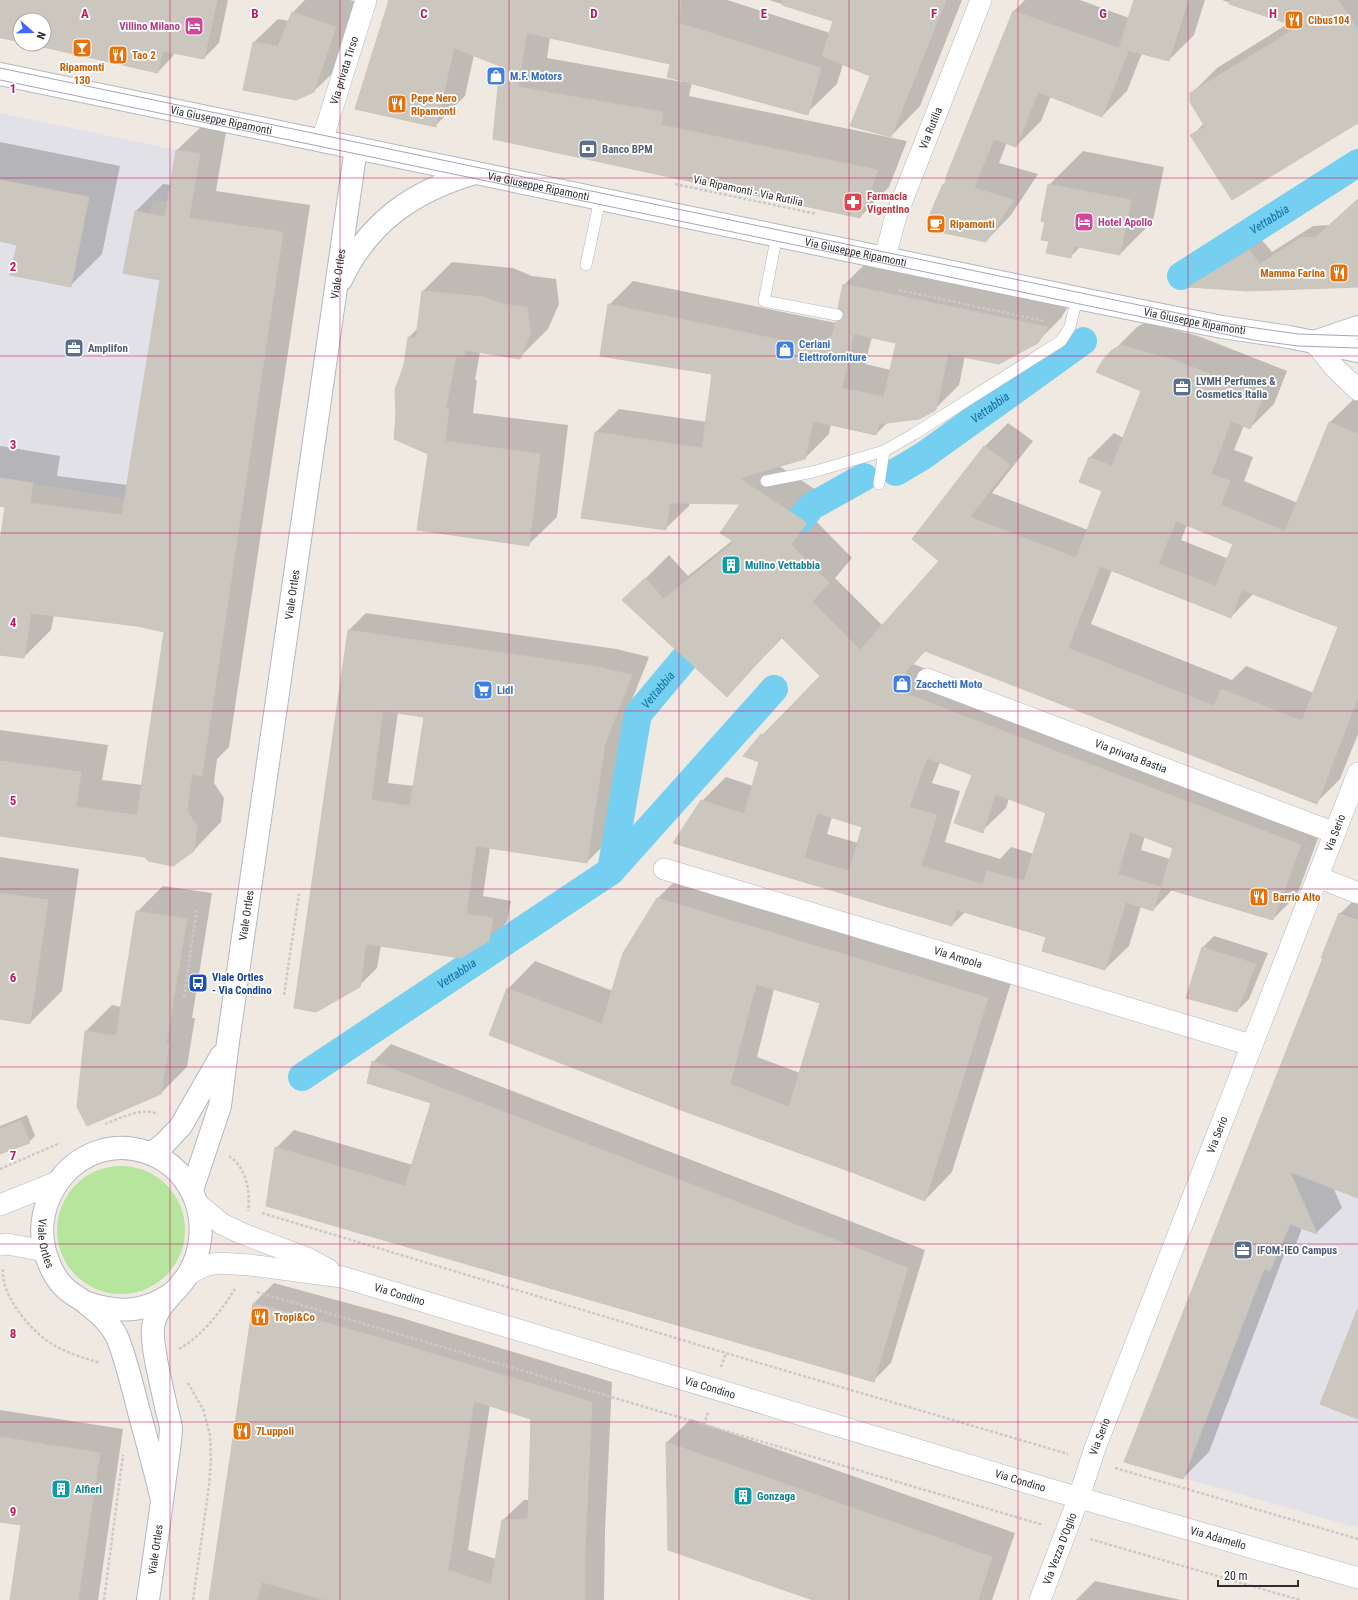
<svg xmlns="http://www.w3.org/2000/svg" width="1358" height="1600" font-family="'Roboto Condensed',sans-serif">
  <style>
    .industrial { fill: #e3e1e8 }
    .green { fill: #b6e59e }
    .shadow { fill: #0003; fill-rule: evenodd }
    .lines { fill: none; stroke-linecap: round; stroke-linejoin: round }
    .canal { stroke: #75cff0; stroke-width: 28 }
    .building { fill: #cbc7bf; stroke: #cbc5ba; fill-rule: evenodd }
    .lane-casing { stroke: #b4b7c1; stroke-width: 12 }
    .street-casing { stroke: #b4b7c1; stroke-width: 22 }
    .secondary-casing { stroke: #b4b7c1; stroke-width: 24 }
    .path { stroke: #c9c9c9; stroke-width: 2.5; stroke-dasharray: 3 2; stroke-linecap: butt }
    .lane { stroke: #fff; stroke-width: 11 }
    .street { stroke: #fff; stroke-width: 21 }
    .secondary { stroke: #fff; stroke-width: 22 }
    .tram { stroke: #a3a6b8; stroke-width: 1 }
    .grid { fill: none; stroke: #c2185b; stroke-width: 1; stroke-opacity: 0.55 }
    .labels { text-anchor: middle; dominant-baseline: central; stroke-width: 3.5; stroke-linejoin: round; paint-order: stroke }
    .food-label { font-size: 11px; font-weight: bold; fill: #c56008; stroke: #fff; text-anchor: start }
    .hotel-label { font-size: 11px; font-weight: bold; fill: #b23c85; stroke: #fff; text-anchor: end }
    .street-label { font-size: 11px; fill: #2e2e2e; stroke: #fff }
    .shop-label { font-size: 11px; font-weight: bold; fill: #366cbe; stroke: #fff; text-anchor: start }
    .service-label { font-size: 11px; font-weight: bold; fill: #4e5e75; stroke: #fff; text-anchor: start }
    .health-label { font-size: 11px; font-weight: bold; fill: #be3a42; stroke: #fff; text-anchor: start }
    .culture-label { font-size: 11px; font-weight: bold; fill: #0d838f; stroke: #fff; text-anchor: start }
    .transit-label { font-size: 11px; font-weight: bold; fill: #164399; stroke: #fff; text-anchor: start }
    .water-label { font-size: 12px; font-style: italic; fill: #0d6fa3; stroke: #fff }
    .grid-label { font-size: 13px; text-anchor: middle; font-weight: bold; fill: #c2185b; stroke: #fff; stroke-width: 3.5; stroke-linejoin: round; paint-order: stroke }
  </style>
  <rect width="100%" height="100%" fill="#efe9e1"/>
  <path class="industrial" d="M0 113 176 150 168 202 153 200 149 214 135 211 123 273 160 280 125 499 0 478Z
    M1341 911 1358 918V1528L1128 1462Z"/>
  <path class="green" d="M57 1230a64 64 0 1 1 128 0a64 64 0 1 1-128 0Z"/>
  <path class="shadow" d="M0 0H228L219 43 204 58 174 52 173 56 158 72 29 44H44V20H20V42L0 38Z
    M305 0H350L359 3 338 68 314 91 254 42 278 19 289 21 293 12Z
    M391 0H727L830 33 834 20 769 0H962L920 106 891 136 871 75 843 64 837 84 807 113 692 82 689 96 907 141 889 187 860 217 494 138 501 65 474 55 465 96 435 126ZM550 37 671 63 683 82 547 58Z
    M1025 0H1080L1129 18 1135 0H1205L1194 35 1169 60 1142 53 1127 91 1102 116 1051 96 1041 121 1016 146 1007 142 999 163 1038 174 1011 215 986 241 944 184 946 182 1014 11Z
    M1222 0H1358V122L1192 136 1204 123 1191 94 1217 68 1289 23Z
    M205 123 227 126 216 191 310 205 229 747 217 759 214 783 224 798 221 822 194 850 145 856 0 835V730L108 745 102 780 143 785 165 631 138 625 54 615 51 630 24 657 0 654V549L6 506 0 505V447L1 446 60 456 57 476 128 485 161 280 136 211 163 184 171 185 177 150Z
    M0 142 120 166 102 254 70 286 18 244 0 240Z
    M1083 151 1164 167 1153 221 1120 254 1080 247 1071 256 1050 241 1046 221 1049 185Z
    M1358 199V286H1190L1201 276 1261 239 1272 252 1313 226 1329 225Z
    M868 261 1070 303 1061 318 1037 342 965 356 959 385 935 409 888 422 876 434 831 424 829 434 805 458 779 466 830 499 815 520 852 558 835 578 883 626 941 560 984 447 1008 423 1033 441 992 493 1088 530 1103 490 1081 482 1090 457 1114 433 1124 438 1143 391 1113 351 1137 327 1146 322 1198 336 1287 371 1274 404 1250 428 1244 425 1234 450 1253 457 1244 481 1298 503 1330 422 1354 399 1358 400V734L1340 779 1316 803 926 650 913 664 1324 822 1297 895 1273 919 1173 889 1153 910 1141 906 1129 946 1105 969 1047 936 965 912 952 925 674 843 702 801 726 777 753 786 761 761 762 735 821 676 783 637 727 695 624 600 669 555 688 576 733 540 742 503 690 502 689 506 665 529 595 433 619 409 707 422 713 373 609 305 633 281 836 323 845 314 844 285ZM872 337 897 342 891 370 865 364ZM1187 525 1235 544 1229 559 1181 540ZM1112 570 1231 617 1254 593 1339 626 1314 693 1246 666 1232 680 1091 624ZM940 762 973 774 982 831 1006 808 1009 798 1047 813 1034 854 1011 847 1000 859 945 842 960 791 932 783ZM832 817 863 826 858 843 827 834ZM1145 836 1174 848 1170 859 1141 850Z
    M452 262 513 268 532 276 556 279 559 304 548 329 519 358 480 352 475 380H477L473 413 568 425 557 517 528 545 429 453 405 366 409 337 418 328 423 291Z
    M366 613 616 649 649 657 622 725 605 844 587 862 490 847 483 896 511 901 507 922 489 940 381 945 377 968 359 986 349 630ZM398 712 425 716 414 786 388 783Z
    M0 857 79 869 62 991 30 1023 0 1018Z
    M685 871 1015 970 952 1172 925 1200 858 1174 508 989 535 961 613 991 657 899ZM774 989 821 1002 800 1073 757 1057Z
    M163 886 212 893 192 1018H195L187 1067 161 1093 85 1032 112 1005 121 1007 137 912Z
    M1358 896V1197L1333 1187 1342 1208 1316 1233 1302 1228 1296 1244 1284 1255 1209 1452 1183 1478 1324 958 1340 914Z
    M1214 936 1268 953 1249 999 1237 1011 1202 948Z
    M391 1044 925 1250 891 1363 873 1381 276 1148 294 1130 413 1165 432 1102 373 1062Z
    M27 1115 35 1136 29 1142 0 1153V1126Z
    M274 1283 402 1318 612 1382 605 1531 604 1600H210L254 1303ZM490 1405 532 1418 530 1500H524L503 1520 496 1559 468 1550Z
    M0 1410 123 1429 98 1600H11L23 1524 0 1521Z
    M691 1419 1015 1533 992 1600H816L669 1549 667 1442Z
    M1095 1581 1181 1600H1076Z"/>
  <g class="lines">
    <g class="canal">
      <path id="s1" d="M1181 276 1358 163"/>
      <path id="s2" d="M896 472 923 456 1083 341"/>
      <path d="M801 519 812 506 864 477"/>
      <path d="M611 871 774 689"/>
      <path id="s3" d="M302 1077 611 871 638 714 710 628"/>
    </g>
  </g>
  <path class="building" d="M0 0H217L204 59 163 51 158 73 30 44H44V20H20V42L0 37Z
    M389 0H681L679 23 821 68 808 115 667 77 670 64 527 33 518 87 663 112 661 125 878 170 860 218 493 139 500 66 454 48 436 127 355 109Z
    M782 0H946L891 137 850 126 870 76 822 56 833 21 782 5Z
    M1134 0H1188L1169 61 1119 48 1128 52 1102 117 1038 92 1016 147 994 139 974 188 1014 200 986 242 931 230 927 221 943 184H945L947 175 1013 11 1119 48Z
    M1230 0H1338L1358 30V123L1232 200 1190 135 1205 127 1190 102V93L1298 27 1229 4Z
    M292 12 336 27 314 92 296 100 243 90 253 42 278 46Z
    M176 150 200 154 189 218 283 232 202 776 192 774 187 811 197 826 194 851 173 866 148 861 145 857 0 836V761L81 772 76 807 137 815 164 632 137 626 31 613 24 658 0 655V542L5 507 0 506V478L33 483 30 503 122 515 160 280 123 273 135 211 165 217Z
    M0 180 89 197 71 287 10 275 17 245 0 241Z
    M1048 184 1131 200 1120 255 1074 246 1071 258 1046 253 1049 241 1041 240 1045 222 1041 221Z
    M1358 199V287L1248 291 1188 287 1249 250 1260 264 1300 238 1316 237Z
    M843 284 1048 327 1038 343 999 364 948 354 936 410 919 419 879 424 876 435 813 421 805 459 739 478 807 523 791 545 829 583 812 602 860 650 939 561 912 539 984 446 1010 465 970 517 1076 558 1102 491 1079 482 1089 457 1112 466 1141 391 1096 372 1103 360 1112 350 1121 345 1174 360 1264 395 1250 429 1231 421 1211 474 1230 481 1221 505 1285 531 1329 422 1358 434V697L1317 804 925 651 891 688 1301 845 1273 920 1161 887 1153 911 1126 902 1105 970 1042 951 1046 937 957 910 952 926 673 843 701 800 744 814 759 762 743 756 761 734 763 735 820 676 781 637 727 697 622 600 645 578 664 599 734 542 720 533 740 504 670 503 666 530 581 518 595 432 702 448 712 374 600 356 608 304 824 349 833 333 835 322 840 321 844 317 843 312 838 308ZM854 334 896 343 884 397 842 388ZM1176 521 1233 544 1216 586 1158 564ZM1100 566 1231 618 1242 590 1338 627 1302 721 1221 689 1214 706 1068 648ZM927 758 972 775 954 823 983 833 995 794 1046 813 1024 881 987 871 983 884 921 866 937 815 909 807ZM817 813 862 827 849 871 804 858ZM1130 832 1173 848 1161 887 1118 874Z
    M422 291 484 297 503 304 527 307 531 333 520 359 465 350 464 357 456 356 446 408 449 409 445 441 540 454 529 546 417 530 428 454 394 439 396 414 395 390 404 365 408 337 416 338Z
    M348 630 598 667 632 675 605 744 587 863 476 846 466 914 493 918 489 941 461 958 366 944 360 987 316 1012 294 1008ZM383 711 424 717 410 806 371 800Z
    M0 893 48 900 30 1024 0 1019Z
    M657 898 988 998 925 1201 857 1174 681 1110 489 1035 507 988 602 1024 623 953ZM756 984 820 1003 789 1107 730 1084Z
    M136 911 187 919 166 1044H169L161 1094 87 1126 77 1107 85 1031 116 1036Z
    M1339 913 1358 920V1198L1290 1172 1317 1234 1290 1224 1270 1271 1264 1269 1183 1479 1124 1462 1323 958H1321Z
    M1202 947 1256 964 1237 1012 1186 998Z
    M372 1061 908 1268 874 1382 266 1206 275 1147 405 1186 431 1103 367 1083Z
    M21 1120 30 1143 0 1154V1129Z
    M253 1303 381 1338 592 1402 585 1552V1600H325L262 1582 257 1600H209ZM474 1401 531 1419 528 1519 502 1520 491 1584 448 1570Z
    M1357 1310H1358V1419L1320 1404Z
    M0 1437 100 1453 78 1600H10L21 1525 0 1522Z
    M666 1442 992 1557 978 1600H813L668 1550Z"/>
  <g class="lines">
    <g class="lane-casing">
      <path id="lane" d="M777 235 764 301 837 315
        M586 265 600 199
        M766 481 813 472 884 451 914 434 1061 341 1070 327 1077 298
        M879 484 884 451"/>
    </g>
    <g class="street-casing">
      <g id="street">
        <path id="s4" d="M322 141 366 0"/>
        <path id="s5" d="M885 257 896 216 981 0"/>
        <path d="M1314 342 1335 368 1358 390"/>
        <path id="s6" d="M927 679 1335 833"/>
        <path id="s7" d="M664 869 1251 1045"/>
        <path d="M1318 877 1358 893"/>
        <path d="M198 1204 222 1224 243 1234 307 1258 329 1270"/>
        <path d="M0 1205 57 1182"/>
        <path d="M0 1245 7 1244 45 1251"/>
        <path id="s8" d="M190 1273 204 1266 218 1263 250 1265 342 1277 1045 1488 1358 1578"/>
        <path id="s9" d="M1040 1600 1079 1497 1095 1448 1358 773"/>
      </g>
    </g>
    <g class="secondary-casing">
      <g id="secondary">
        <path id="s10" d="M0 74 1077 298 1222 327 1289 337 1358 351"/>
        <path d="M341 280C369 221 414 191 475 173"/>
        <path d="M1314 342 1358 327"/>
        <path d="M151 1154 165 1143 181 1126 221 1056"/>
        <path id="s11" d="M192 1190 220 1106 228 1042 356 148"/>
        <path d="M87 1303C117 1313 145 1313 171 1294"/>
        <path id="s12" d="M148 1600C154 1559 160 1518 165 1478 167 1462 170 1446 171 1430 171 1423 168 1415 166 1407 162 1386 151 1347 153 1327 156 1304 178 1292 189 1273 215 1228 196 1168 146 1152 80 1130 22 1201 49 1263 52 1271 58 1281 64 1287 71 1294 80 1298 87 1304 99 1313 112 1325 118 1339 127 1363 133 1388 139 1412 147 1441 155 1470 162 1500"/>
      </g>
    </g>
    <path class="path" d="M675 184 817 214
      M899 290 1044 321
      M284 995 299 894
      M184 997 197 908
      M105 1124C121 1118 141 1107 158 1114
      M229 1156C246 1167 251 1192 248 1211
      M0 1169 60 1143
      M262 1213 712 1349 1068 1454
      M3 1269C0 1293 28 1327 46 1340 62 1352 82 1357 100 1363
      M257 1292 1043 1525
      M179 1349C201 1337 222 1310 235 1289
      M721 1367 726 1353
      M188 1383 203 1409 210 1435 211 1460 209 1486 193 1600
      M704 1425 708 1412
      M1115 1468 1358 1539
      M1090 1539 1300 1600
      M104 1600 123 1455"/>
    <use href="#lane" class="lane"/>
    <use href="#street" class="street"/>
    <use href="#secondary" class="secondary"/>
    <path class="tram" d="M0 68 1235 325 1298 334 1358 336
      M0 80 1253 340 1298 346 1358 348"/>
  </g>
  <path class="grid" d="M170 0V1600M340 0V1600M509 0V1600M679 0V1600M849 0V1600M1018 0V1600M1188 0V1600M0 178H1358M0 356H1358M0 533H1358M0 711H1358M0 889H1358M0 1067H1358M0 1244H1358M0 1422H1358"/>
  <defs>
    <g id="restaurant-square" transform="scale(1)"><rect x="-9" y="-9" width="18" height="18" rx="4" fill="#e8710a" stroke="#fff"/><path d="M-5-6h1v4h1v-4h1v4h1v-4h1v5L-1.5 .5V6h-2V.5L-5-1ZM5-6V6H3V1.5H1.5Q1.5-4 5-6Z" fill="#fff"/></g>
    <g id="hotel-square" transform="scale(1)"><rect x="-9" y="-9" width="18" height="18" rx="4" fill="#d1479c" stroke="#fff"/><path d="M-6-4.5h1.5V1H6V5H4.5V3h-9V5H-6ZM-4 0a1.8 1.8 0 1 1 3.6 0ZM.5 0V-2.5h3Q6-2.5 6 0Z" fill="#fff"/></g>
    <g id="bar-square" transform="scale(1)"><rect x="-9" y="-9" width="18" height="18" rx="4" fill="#e8710a" stroke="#fff"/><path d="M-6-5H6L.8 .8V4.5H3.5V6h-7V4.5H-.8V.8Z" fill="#fff"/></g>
    <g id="shop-square" transform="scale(1)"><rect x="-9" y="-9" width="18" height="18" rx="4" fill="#3f7fe0" stroke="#fff"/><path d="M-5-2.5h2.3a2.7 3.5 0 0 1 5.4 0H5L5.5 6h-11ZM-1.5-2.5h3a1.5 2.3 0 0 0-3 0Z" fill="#fff"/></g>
    <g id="bank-square" transform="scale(1)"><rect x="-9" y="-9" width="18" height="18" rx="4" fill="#5c6f8a" stroke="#fff"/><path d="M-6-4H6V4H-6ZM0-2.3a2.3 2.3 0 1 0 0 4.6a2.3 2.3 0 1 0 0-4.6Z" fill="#fff"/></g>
    <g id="pharmacy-square" transform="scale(1)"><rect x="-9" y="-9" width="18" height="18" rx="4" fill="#e0444e" stroke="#fff"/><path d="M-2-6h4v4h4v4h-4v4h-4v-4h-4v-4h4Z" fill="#fff"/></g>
    <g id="cafe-square" transform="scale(1)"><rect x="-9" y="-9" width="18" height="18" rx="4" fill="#e8710a" stroke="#fff"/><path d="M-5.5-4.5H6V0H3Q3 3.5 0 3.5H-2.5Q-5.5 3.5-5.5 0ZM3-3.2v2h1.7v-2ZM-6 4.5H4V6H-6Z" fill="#fff"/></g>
    <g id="office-square" transform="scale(1)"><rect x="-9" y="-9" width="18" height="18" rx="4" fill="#5c6f8a" stroke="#fff"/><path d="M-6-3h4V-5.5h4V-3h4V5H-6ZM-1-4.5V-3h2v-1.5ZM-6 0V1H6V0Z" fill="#fff"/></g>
    <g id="building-square" transform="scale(1)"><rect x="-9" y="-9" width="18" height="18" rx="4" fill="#0f9aa8" stroke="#fff"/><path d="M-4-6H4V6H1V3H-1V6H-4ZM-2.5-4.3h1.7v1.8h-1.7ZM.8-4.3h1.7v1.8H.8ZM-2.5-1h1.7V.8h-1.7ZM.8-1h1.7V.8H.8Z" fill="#fff"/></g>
    <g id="supermarket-square" transform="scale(1)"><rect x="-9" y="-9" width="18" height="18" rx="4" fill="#3f7fe0" stroke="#fff"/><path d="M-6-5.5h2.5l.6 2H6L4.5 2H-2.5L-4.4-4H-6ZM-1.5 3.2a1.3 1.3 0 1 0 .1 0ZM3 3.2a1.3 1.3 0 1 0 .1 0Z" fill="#fff"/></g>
    <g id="bus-square" transform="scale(1)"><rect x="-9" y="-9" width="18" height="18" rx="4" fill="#1a4fb4" stroke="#fff"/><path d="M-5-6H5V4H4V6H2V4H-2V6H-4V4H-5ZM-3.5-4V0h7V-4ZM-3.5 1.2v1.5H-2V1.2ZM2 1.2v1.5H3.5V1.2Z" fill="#fff"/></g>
  </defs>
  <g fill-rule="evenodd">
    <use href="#restaurant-square" x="1294" y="20"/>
    <use href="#hotel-square" x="194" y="26"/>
    <use href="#bar-square" x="82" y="48"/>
    <use href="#restaurant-square" x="118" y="55"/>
    <use href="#shop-square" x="496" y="76"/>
    <use href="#restaurant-square" x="397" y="104"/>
    <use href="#bank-square" x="588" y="149"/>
    <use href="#pharmacy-square" x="853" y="202"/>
    <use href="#hotel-square" x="1084" y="222"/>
    <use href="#cafe-square" x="936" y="224"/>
    <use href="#restaurant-square" x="1339" y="273"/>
    <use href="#office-square" x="74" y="348"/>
    <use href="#shop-square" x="785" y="350"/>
    <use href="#office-square" x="1182" y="387"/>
    <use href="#building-square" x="731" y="565"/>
    <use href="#shop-square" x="902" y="684"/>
    <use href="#supermarket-square" x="483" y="690"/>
    <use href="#restaurant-square" x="1259" y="897"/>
    <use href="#bus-square" x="198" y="983"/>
    <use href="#office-square" x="1243" y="1250"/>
    <use href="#restaurant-square" x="260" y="1317"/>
    <use href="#restaurant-square" x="242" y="1431"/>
    <use href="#building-square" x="61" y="1489"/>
    <use href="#building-square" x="743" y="1496"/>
  </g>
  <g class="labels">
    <g class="food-label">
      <text x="1308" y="20">Cibus104</text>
      <text x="132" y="55">Tao 2</text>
      <text x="82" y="67" text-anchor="middle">Ripamonti<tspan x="82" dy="13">130</tspan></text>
      <text x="411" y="98">Pepe Nero<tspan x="411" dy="13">Ripamonti</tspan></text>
      <text x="950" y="224">Ripamonti</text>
      <text x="1325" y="273" text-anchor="end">Mamma Farina</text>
      <text x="1273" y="897">Barrio Alto</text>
      <text x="274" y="1317">Tropi&amp;Co</text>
      <text x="256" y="1431">7Luppoli</text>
    </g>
    <g class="hotel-label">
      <text x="180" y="26">Villino Milano</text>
      <text x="1098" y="222" text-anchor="start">Hotel Apollo</text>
    </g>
    <g class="street-label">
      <text stroke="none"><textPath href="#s4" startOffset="74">Via privata Tirso</textPath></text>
      <text stroke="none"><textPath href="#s10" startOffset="226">Via Giuseppe Ripamonti</textPath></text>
      <text stroke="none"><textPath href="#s5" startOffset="137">Via Rutilia</textPath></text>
      <text stroke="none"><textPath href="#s10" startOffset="550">Via Giuseppe Ripamonti</textPath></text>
      <text transform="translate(748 191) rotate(12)">Via Ripamonti - Via Rutilia</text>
      <text stroke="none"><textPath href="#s10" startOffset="874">Via Giuseppe Ripamonti</textPath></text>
      <text stroke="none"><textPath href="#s11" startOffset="929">Viale Ortles</textPath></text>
      <text stroke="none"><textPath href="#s10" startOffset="1220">Via Giuseppe Ripamonti</textPath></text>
      <text stroke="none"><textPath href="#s11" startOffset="605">Viale Ortles</textPath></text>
      <text stroke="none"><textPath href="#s6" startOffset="218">Via privata Bastia</textPath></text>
      <text stroke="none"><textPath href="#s9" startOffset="822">Via Serio</textPath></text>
      <text stroke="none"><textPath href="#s11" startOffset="281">Viale Ortles</textPath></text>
      <text stroke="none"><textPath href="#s7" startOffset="307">Via Ampola</textPath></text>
      <text stroke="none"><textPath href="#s9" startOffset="498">Via Serio</textPath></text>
      <text stroke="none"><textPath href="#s12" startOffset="654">Viale Ortles</textPath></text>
      <text stroke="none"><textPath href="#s8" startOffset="215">Via Condino</textPath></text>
      <text stroke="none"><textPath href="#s8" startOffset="539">Via Condino</textPath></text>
      <text stroke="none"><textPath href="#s9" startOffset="174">Via Serio</textPath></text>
      <text stroke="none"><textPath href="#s8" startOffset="863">Via Condino</textPath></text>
      <text stroke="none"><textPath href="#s8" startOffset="1069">Via Adamello</textPath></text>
      <text stroke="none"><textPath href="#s9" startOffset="55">Via Vezza D'Oglio</textPath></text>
      <text stroke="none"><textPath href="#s12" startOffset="51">Viale Ortles</textPath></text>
    </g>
    <g class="shop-label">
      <text x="510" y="76">M.F. Motors</text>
      <text x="799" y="344">Ceriani<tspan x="799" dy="13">Elettroforniture</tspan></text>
      <text x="916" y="684">Zacchetti Moto</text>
      <text x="497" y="690">Lidl</text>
    </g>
    <g class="service-label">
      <text x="602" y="149">Banco BPM</text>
      <text x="88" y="348">Amplifon</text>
      <text x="1196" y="381">LVMH Perfumes &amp;<tspan x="1196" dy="13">Cosmetics Italia</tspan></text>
      <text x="1257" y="1250">IFOM-IEO Campus</text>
    </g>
    <g class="health-label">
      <text x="867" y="196">Farmacia<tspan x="867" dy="13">Vigentino</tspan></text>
    </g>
    <g class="culture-label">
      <text x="745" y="565">Mulino Vettabbia</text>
      <text x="75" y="1489">Alfieri</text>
      <text x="757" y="1496">Gonzaga</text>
    </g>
    <g class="transit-label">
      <text x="212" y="977">Viale Ortles<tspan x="212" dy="13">- Via Condino</tspan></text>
    </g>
    <g class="water-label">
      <text stroke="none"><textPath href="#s1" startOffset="105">Vettabbia</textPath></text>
      <text stroke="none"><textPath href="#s2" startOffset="114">Vettabbia</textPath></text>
      <text stroke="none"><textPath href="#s3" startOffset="562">Vettabbia</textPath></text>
      <text stroke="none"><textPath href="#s3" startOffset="186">Vettabbia</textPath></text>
    </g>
  </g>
  <g class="grid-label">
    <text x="85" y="18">A</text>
    <text x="255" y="18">B</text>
    <text x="424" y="18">C</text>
    <text x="594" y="18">D</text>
    <text x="764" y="18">E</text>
    <text x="934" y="18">F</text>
    <text x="1103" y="18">G</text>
    <text x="1273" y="18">H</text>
    <text x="13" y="93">1</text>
    <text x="13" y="271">2</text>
    <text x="13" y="449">3</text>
    <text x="13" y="627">4</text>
    <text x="13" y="805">5</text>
    <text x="13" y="982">6</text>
    <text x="13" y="1160">7</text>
    <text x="13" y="1338">8</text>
    <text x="13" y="1516">9</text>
  </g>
  <g transform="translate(32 32) rotate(110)"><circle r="19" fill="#ffffff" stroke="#ababab"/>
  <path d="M0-3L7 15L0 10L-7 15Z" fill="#4264fb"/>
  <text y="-6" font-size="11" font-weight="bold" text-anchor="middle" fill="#2e2e2e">N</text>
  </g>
  <path d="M1218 1580v6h80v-6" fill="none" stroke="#2e2e2e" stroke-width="2"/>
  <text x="1224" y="1580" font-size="12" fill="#2e2e2e" stroke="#ffffff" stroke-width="3" paint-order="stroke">20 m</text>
</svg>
